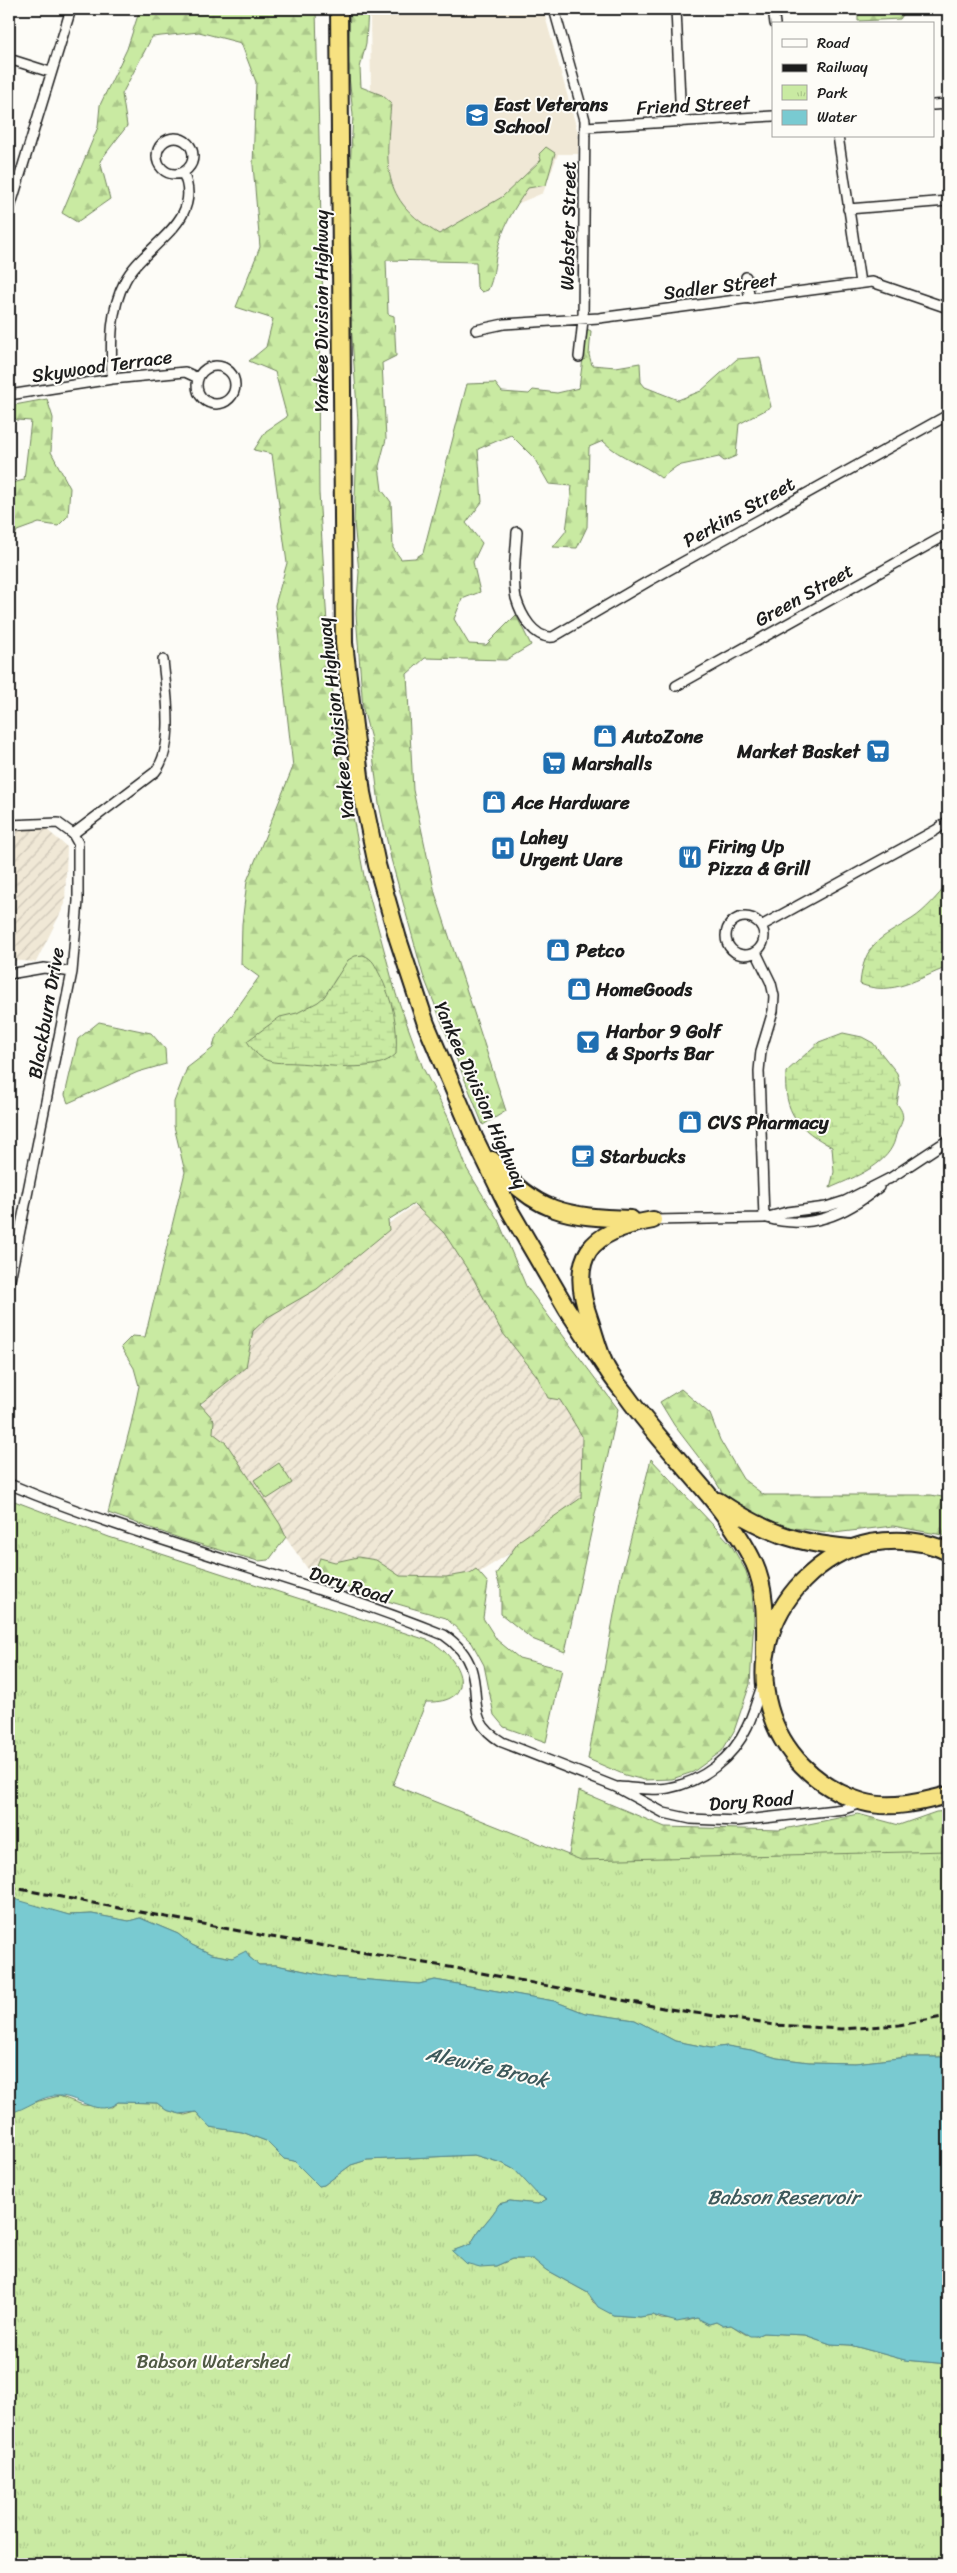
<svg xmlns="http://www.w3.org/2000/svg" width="957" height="2573" font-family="Sriracha,sans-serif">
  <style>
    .built { fill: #f0e8d6 }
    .industrial { fill: url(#industrial-furrows) }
    .green { fill: #c9eaa2; stroke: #72835f }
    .forest { fill: url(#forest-firs); stroke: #72835f }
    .wetland { fill: url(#wetland-marsh); stroke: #72835f }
    .park { fill: url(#park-tufts); stroke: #72835f }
    .water { fill: #79cad1; stroke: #548489 }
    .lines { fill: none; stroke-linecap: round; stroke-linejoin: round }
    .street-casing { stroke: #1c1c1c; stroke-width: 12 }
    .highway-casing { stroke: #1c1c1c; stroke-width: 20 }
    .street { stroke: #fdfcf7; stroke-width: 9 }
    .highway { stroke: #f7e281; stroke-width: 16 }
    .rail { stroke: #1c1c1c; stroke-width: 3; stroke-dasharray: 8 4; stroke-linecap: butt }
    .labels { text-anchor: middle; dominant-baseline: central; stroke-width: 4; stroke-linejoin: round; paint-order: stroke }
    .poi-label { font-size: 19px; font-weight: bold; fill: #1c1c1c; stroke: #fdfcf7; text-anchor: start }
    .street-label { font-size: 19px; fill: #1c1c1c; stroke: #fdfcf7 }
    .park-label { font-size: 19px; fill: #505a44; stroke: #fdfcf7 }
    .water-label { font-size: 20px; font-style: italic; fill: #3d595b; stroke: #fdfcf7 }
  </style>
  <defs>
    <pattern id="industrial-furrows" width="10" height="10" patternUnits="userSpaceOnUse" patternTransform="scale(1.25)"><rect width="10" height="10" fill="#f0e8d6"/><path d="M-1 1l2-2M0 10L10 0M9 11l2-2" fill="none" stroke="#cdc6b7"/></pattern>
    <pattern id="forest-firs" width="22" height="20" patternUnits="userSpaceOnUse" patternTransform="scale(1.25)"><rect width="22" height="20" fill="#c9eaa2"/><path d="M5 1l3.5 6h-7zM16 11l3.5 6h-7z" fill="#acc88b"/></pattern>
    <pattern id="wetland-marsh" width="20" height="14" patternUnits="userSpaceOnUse" patternTransform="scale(1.25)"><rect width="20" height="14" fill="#c9eaa2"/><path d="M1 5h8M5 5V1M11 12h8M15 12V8" fill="none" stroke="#acc88b"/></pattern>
    <pattern id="park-tufts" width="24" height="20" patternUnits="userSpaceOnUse" patternTransform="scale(1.25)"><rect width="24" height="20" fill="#c9eaa2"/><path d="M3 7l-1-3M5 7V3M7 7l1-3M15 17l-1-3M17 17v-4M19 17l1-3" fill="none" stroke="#acc88b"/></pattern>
  </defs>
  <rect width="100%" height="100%" fill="#fdfcf7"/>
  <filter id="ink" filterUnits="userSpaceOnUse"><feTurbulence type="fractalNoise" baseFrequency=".02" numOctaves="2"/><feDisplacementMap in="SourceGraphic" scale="10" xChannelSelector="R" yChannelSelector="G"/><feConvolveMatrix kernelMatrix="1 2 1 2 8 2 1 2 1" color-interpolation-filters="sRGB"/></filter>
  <g filter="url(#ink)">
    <path class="built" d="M370 9H543L578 133V154H558L543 193 507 208 499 242 383 231 371 97Z"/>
    <path class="industrial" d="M45 828 67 847 65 904 36 962 9 960V831Z
      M425 1198 591 1435 586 1506 462 1583 393 1576 368 1564 315 1579 197 1413 250 1322Z"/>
    <path class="green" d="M279 1463 292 1483 267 1499 254 1480Z"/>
    <path class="forest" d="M140 9H316L323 308 318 373 319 493 329 656 337 730 364 876 396 994 423 1068 448 1117 467 1169 498 1220 526 1286 618 1409 565 1652 532 1639 501 1614V1590L496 1574 520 1540 581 1498 582 1436 560 1400 548 1398 537 1376 502 1332 473 1278 444 1233 414 1204 388 1220 389 1230 317 1289 268 1317 253 1331 246 1367 200 1404 214 1420 213 1433 226 1443 280 1524 286 1537 269 1560 258 1561 182 1539 108 1513 131 1424 139 1386 134 1368 121 1347 132 1336 145 1337 185 1172 174 1126V1102L187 1068 213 1048 215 1039 259 977 241 964 242 924 247 881 293 767 275 605 287 563 272 454 254 450 266 431 287 417 275 372 249 361 266 347 273 319 236 307 260 247 253 165 256 82 241 43 199 32 152 37 122 94 127 126 100 161 110 199 77 222 62 213 98 127 100 105 127 49Z
      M350 9H368L366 43 360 68 361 87 382 95 391 103C386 165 379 199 439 234L502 197 541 160 539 154 546 147 555 153 546 185 528 188C514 208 502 228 497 252 494 266 494 277 488 290L482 292 477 287 476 262 386 260 388 314 394 316 396 356 382 363 386 439 379 466 382 490 391 502 393 548 401 559 415 558 423 553 467 384 495 383 502 392 529 394 533 390 557 393 579 388 587 329 591 331 589 355 592 365 616 367 640 363 641 382 645 387 678 400 701 391 737 359 760 357 771 407 739 424 736 456 724 461 719 457 677 466 661 478C642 462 622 460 603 441L589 447 587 527 577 548 553 547 566 531 572 486 549 484 534 458 511 435 478 449 482 502 466 523 482 543 473 562 480 592 462 599 454 619 469 644 486 645 516 615 531 645 506 660 425 658 407 674 413 790 435 893 506 1111 483 1125 423 975 391 859 379 804 371 739 363 709 356 614 359 572 354 522 358 421 351 324 352 265 348 206 353 115 348 66Z
      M858 9H907L900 19 858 21Z
      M47 399 53 418 51 452 70 488 68 516 58 526 39 523 17 531 9 550V484L24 480 31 421 17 420 9 412V406Z
      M99 1022 151 1033 165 1049 166 1064 138 1072 68 1103 65 1095 78 1039Z
      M681 1389 710 1414 720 1440 743 1479 764 1495H931L948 1498V1536L893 1526 834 1533 786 1527 754 1514 722 1492 710 1472 674 1425 660 1402Z
      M651 1459 730 1543 746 1571 752 1592 754 1619 750 1684 734 1731 722 1751 693 1772 672 1779 644 1780 625 1775 588 1759 620 1581Z
      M358 1557 376 1560 400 1576 446 1577 470 1573 476 1569 488 1583 483 1618 497 1640 519 1658 562 1669 546 1742 504 1727 494 1715 484 1665 472 1643 446 1618 370 1596 313 1575 320 1558 335 1562Z
      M579 1791 665 1827 779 1830 858 1814 899 1825 936 1812 948 1811V2011L549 1981Z"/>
    <path class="wetland" d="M948 884V967C918 978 893 997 860 984 864 942 880 939 912 919 926 910 937 896 948 884Z
      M363 955C374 959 375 966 380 975 393 1002 398 1024 396 1054 376 1075 323 1064 296 1063 285 1062 276 1064 266 1060 257 1056 252 1049 247 1041L280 1017 297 1013 318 1002 324 997 348 960 355 956Z
      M843 1033 862 1037 873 1043 897 1073 900 1085 897 1104C906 1115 903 1121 897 1132 895 1137 895 1142 892 1147 881 1168 850 1179 830 1188L834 1172 832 1147C799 1129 783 1114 786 1072L819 1042Z"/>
    <path class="park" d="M9 1499 109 1537 430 1641C463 1659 479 1704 426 1702L393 1785 581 1860 948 1851V2057H908L855 2063 809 2062 777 2058 751 2050 727 2046 711 2048 675 2041 635 2020 585 2013 554 2001 435 1980 419 1984 333 1977 276 1965H259L249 1957V1953L232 1958 211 1954 192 1945 178 1934 140 1918 129 1921 92 1914 69 1915 9 1900Z
      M59 2096 83 2105 112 2107 118 2102 157 2103 166 2110 185 2115 196 2112 210 2127 242 2132 266 2141 284 2159 294 2161 319 2186 324 2185 351 2165 367 2160 474 2155 502 2163 515 2170 538 2194 547 2199 538 2204 510 2201 499 2204C491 2219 479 2227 471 2244L453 2251 465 2263 496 2266 512 2259H533L546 2270 588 2293 593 2302 613 2315 640 2317 652 2315 661 2319 687 2321 697 2318 709 2324 716 2322 723 2326 731 2325 745 2334 756 2336 763 2333 805 2335 831 2344 850 2345 905 2360 948 2364V2564H9V2113L31 2103Z"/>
    <path class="water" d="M14 1899 69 1915 92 1914 129 1921 140 1918 178 1934 192 1945 211 1954 232 1958 246 1951 249 1957 259 1965H276L333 1977 419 1984 435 1980 554 2001 585 2013 635 2020 675 2041 711 2048 727 2046 751 2050 777 2058 809 2062 855 2063 908 2057H948V2364L905 2360 850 2345 831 2344 805 2335 763 2333 756 2336H750L731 2325 723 2326 716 2322 709 2324 697 2318 677 2322 652 2315 640 2317 613 2315 598 2307 588 2293 546 2270 533 2259H512L496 2266 480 2267 465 2263 452 2251 471 2244C479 2227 491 2219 499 2204L510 2201 538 2204 547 2199 538 2195 515 2170 502 2163 474 2155 367 2160 351 2165 324 2185 319 2186 294 2161 284 2159 266 2141 242 2132 210 2127 196 2112 180 2114 166 2110 157 2103 118 2102C98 2118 80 2097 60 2096 42 2094 26 2110 9 2113V1900Z"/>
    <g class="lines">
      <g class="street-casing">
        <path id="street" d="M554 9 585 120 583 320 579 357
          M676 9 681 122
          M774 16 775 24
          M9 59 50 72
          M933 105 948 104
          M585 127 773 116
          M838 136 860 283
          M157 156a18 18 0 1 1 36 0a18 18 0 1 1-36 0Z
          M848 209 948 201
          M9 211 71 9
          M746 277 750 299
          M476 330 504 324 599 318 872 282 948 308
          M197 385a19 19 0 1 1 38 0a19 19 0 1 1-38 0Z
          M112 379C111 345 109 312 125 281 143 245 206 222 183 173
          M9 395 112 379 185 372 198 378
          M517 532C516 552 512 578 516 598 521 615 534 639 553 637L647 582 948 415
          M676 686 948 534
          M9 825 58 823 73 834 78 843V901L72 972 9 1285
          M73 834 155 772C176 746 166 692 163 660
          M726 936a19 19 0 1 1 38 0a19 19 0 1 1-38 0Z
          M761 926 936 830 948 821
          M756 952 771 983 774 996 773 1011 761 1051 759 1071 764 1218
          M9 974 44 968 72 972
          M889 1179 948 1140
          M767 1218C810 1230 845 1215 879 1187
          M653 1220 764 1218 787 1212 826 1207 845 1201 894 1176
          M9 1484C151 1544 302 1577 444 1635 456 1643 466 1654 471 1668 481 1700 466 1721 502 1742L616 1787 664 1813 691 1819 737 1821 844 1809 862 1803
          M619 1787C634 1788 653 1791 668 1788 702 1782 733 1758 747 1727 754 1713 757 1698 763 1684"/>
      </g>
      <g class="highway-casing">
        <path id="highway" d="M339 9 344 643 362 793 377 865 398 939 426 1024 474 1137 510 1211 567 1309 606 1368
          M492 1160C534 1213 568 1217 631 1219
          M653 1220C589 1231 567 1257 590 1321 595 1336 599 1353 606 1367 611 1377 619 1386 626 1395 651 1430 680 1461 708 1494 725 1515 742 1538 754 1563 767 1591 765 1625 765 1656
          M718 1501C765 1532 794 1543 850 1548
          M948 1552C925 1540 896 1539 870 1543 843 1548 822 1562 803 1581 731 1655 765 1772 863 1802 891 1810 921 1802 948 1795"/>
      </g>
      <use href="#street" class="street"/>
      <use href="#highway" class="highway"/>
      <path class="rail" d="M9 1887 260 1935 455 1968 663 2008 774 2025 842 2029 899 2025 948 2016"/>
    </g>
  </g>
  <defs>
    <g id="school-square" transform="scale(1.25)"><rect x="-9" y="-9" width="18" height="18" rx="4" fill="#1f6fb2" stroke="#fdfcf7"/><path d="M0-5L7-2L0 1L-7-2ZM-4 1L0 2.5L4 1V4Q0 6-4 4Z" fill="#fff"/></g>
    <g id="shop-square" transform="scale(1.25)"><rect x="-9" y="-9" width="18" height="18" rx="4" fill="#1f6fb2" stroke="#fdfcf7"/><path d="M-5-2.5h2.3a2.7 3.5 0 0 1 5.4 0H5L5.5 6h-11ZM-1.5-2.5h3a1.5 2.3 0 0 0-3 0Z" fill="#fff"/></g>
    <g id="supermarket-square" transform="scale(1.25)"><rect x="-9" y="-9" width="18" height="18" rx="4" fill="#1f6fb2" stroke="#fdfcf7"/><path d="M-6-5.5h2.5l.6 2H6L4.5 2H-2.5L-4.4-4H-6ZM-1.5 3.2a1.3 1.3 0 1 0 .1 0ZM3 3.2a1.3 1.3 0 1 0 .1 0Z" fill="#fff"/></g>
    <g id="hospital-square" transform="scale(1.25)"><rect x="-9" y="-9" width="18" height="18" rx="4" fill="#1f6fb2" stroke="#fdfcf7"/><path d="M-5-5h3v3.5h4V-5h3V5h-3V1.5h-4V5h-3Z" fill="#fff"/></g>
    <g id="restaurant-square" transform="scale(1.25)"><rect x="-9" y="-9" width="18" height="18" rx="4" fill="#1f6fb2" stroke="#fdfcf7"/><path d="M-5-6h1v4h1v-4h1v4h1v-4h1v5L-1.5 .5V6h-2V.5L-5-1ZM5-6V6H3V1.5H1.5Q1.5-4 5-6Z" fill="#fff"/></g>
    <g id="bar-square" transform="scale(1.25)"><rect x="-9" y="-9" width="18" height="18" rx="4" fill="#1f6fb2" stroke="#fdfcf7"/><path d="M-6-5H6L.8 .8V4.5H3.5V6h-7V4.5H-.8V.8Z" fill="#fff"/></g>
    <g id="cafe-square" transform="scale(1.25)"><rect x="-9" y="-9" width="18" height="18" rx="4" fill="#1f6fb2" stroke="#fdfcf7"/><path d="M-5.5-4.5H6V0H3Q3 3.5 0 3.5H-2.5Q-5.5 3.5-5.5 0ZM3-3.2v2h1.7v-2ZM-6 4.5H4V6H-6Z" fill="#fff"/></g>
  </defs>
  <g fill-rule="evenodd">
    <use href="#school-square" x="477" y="115"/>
    <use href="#shop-square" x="605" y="736"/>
    <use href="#supermarket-square" x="878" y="751"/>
    <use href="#supermarket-square" x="554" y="763"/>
    <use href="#shop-square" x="494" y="802"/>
    <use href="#hospital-square" x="503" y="848"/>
    <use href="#restaurant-square" x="690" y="857"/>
    <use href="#shop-square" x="558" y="950"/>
    <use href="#shop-square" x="579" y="989"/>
    <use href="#bar-square" x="588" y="1042"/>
    <use href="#shop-square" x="690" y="1122"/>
    <use href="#cafe-square" x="583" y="1156"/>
  </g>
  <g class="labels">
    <g class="poi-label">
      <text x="494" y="104">East Veterans<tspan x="494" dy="22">School</tspan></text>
      <text x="622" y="736">AutoZone</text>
      <text x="860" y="751" text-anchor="end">Market Basket</text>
      <text x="572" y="763">Marshalls</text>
      <text x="512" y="802">Ace Hardware</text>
      <text x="520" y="837">Lahey<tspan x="520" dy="22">Urgent Uare</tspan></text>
      <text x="708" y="846">Firing Up<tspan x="708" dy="22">Pizza &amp; Grill</tspan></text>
      <text x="576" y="950">Petco</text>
      <text x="596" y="989">HomeGoods</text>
      <text x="606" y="1031">Harbor 9 Golf<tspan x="606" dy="22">&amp; Sports Bar</tspan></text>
      <text x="708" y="1122">CVS Pharmacy</text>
      <text x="600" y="1156">Starbucks</text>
    </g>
    <g class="street-label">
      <text transform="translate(693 105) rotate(-3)">Friend Street</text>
      <text transform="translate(568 226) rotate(-89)">Webster Street</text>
      <text transform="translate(720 286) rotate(-7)">Sadler Street</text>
      <text transform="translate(321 311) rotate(-90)">Yankee Division Highway</text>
      <text transform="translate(102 366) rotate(-8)">Skywood Terrace</text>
      <text transform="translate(739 512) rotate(-29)">Perkins Street</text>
      <text transform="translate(804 595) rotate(-29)">Green Street</text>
      <text transform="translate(336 718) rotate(-97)">Yankee Division Highway</text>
      <text transform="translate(46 1013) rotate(-80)">Blackburn Drive</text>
      <text transform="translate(481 1095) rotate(66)">Yankee Division Highway</text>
      <text transform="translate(350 1585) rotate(18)">Dory Road</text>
      <text transform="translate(751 1801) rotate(-4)">Dory Road</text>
    </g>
    <g class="park-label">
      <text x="213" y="2361">Babson Watershed</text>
    </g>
    <g class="water-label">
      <text transform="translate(487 2067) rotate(13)">Alewife Brook</text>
      <text x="783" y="2197">Babson Reservoir</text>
    </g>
  </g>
  <rect width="957" height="2573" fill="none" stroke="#fdfcf7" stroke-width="30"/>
  <rect x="15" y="15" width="927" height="2543" fill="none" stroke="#1c1c1c" stroke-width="2" filter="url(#ink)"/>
  <rect x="772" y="22" width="162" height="115" fill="#fdfcf7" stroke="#a3a29f"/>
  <rect x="782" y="39" width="25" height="8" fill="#fdfcf7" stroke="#a3a29f"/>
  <text x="817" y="48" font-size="15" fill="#1c1c1c">Road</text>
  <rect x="782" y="64" width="25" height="8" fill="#1c1c1c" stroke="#a3a29f"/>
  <text x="817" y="72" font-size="15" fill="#1c1c1c">Railway</text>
  <rect x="782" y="85" width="25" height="15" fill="url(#park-tufts)" stroke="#a3a29f"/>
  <text x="817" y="98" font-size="15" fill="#1c1c1c">Park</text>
  <rect x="782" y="110" width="25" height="15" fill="#79cad1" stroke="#a3a29f"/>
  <text x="817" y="122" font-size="15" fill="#1c1c1c">Water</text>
</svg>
